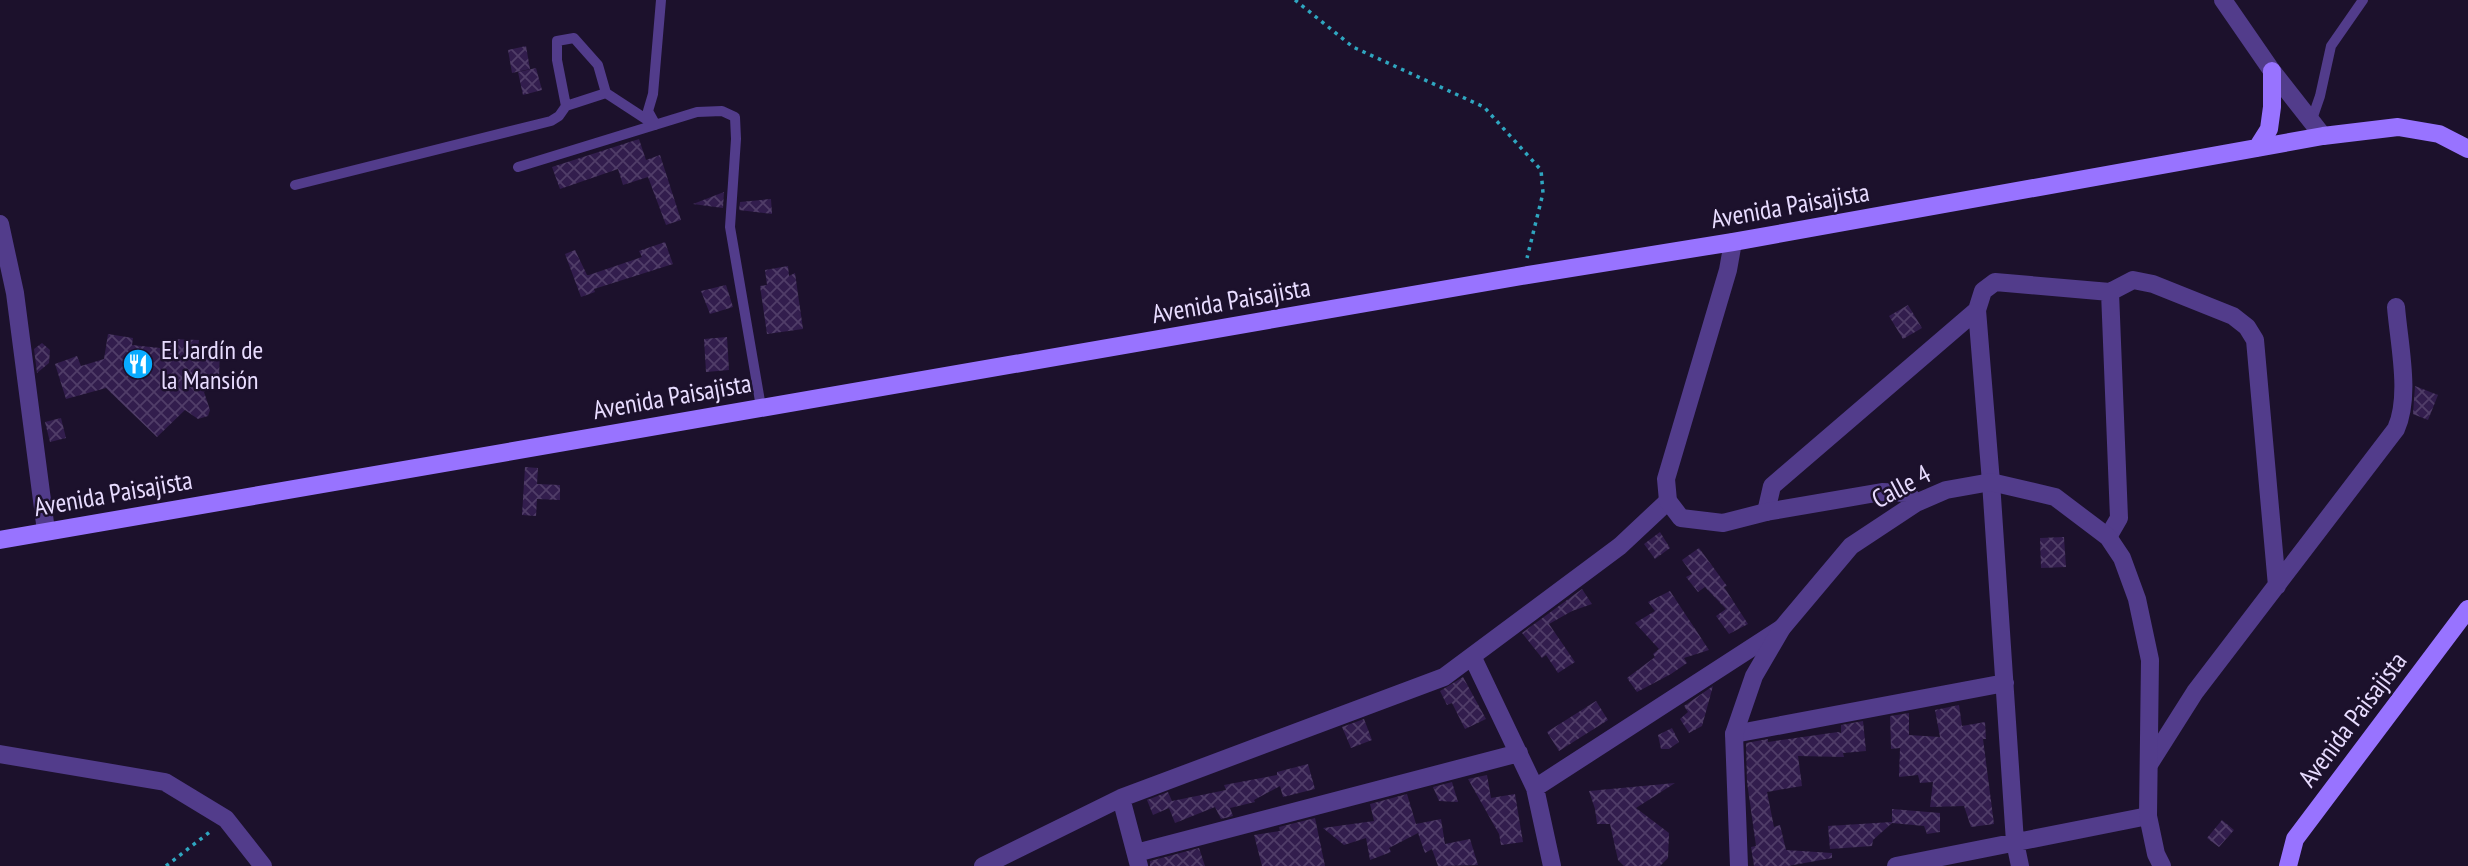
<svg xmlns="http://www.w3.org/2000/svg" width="2468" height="866" font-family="'PT Sans Narrow',sans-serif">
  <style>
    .building { fill: url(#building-cross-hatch) }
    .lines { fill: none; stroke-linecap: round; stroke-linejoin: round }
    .path { stroke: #2fa6c0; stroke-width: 3.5; stroke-dasharray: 3.5 5; stroke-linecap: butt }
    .service { stroke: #523c8b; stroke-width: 10 }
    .minor { stroke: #523c8b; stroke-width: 18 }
    .tertiary { stroke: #523c8b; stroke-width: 18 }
    .secondary { stroke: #9873ff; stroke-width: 18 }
    .labels { text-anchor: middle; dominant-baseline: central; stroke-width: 5; stroke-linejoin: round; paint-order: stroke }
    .street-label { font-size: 26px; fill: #e8dcff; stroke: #1c112c }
    .poi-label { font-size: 26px; fill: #e8dcff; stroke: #1c112c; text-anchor: start }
  </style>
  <defs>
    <pattern id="building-cross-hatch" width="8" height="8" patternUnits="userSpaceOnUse" patternTransform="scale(1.75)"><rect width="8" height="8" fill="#321d4d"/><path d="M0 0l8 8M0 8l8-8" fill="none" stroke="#503d68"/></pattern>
  </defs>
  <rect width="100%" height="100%" fill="#1c112c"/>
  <path class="building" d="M526 46 530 69 512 73 508 50Z
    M536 68 542 90 523 95 518 72Z
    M639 139 646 160 660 155 681 220 666 225 648 177 623 185 618 169 560 189 552 167Z
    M724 192 723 208 693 204Z
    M771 199 772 214 739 210 740 202Z
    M665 242 673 264 594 289 595 292 581 297 565 254 575 250 587 275H589L642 257 639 251Z
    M788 266 789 276 795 273 803 329 767 334 760 286 767 285 765 270Z
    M726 285 733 307 710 314 701 291Z
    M1908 305 1922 328 1903 339 1889 316Z
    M108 334 133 338 132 345 160 348 170 339 199 340 198 349 220 350 219 378 204 392 210 410 208 416 198 419 185 410 157 437 106 388 66 399 55 364 77 356 81 366 104 359Z
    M727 337 729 370 706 372 704 339Z
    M42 343 50 350 49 363 37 373 34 349Z
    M2415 386 2438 395 2428 420 2413 414Z
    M61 418 66 438 50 442 45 422Z
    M525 467 538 468 537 484 560 485V500L537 499 536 516 522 515Z
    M1660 532 1670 548 1655 559 1644 544Z
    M2064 537 2066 567 2041 568 2040 538Z
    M1699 548 1727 586 1724 587 1748 624 1729 634 1716 616 1726 609 1705 587 1698 592 1686 577 1692 574 1682 560Z
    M1582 589 1592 604 1572 611 1549 624 1575 662 1558 673 1546 655 1542 658 1522 633Z
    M1670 591 1709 650 1684 658 1687 663 1671 674 1637 692 1627 678 1655 657 1653 654 1659 649 1635 623 1655 611 1648 602Z
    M1463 677 1486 719 1465 729 1452 703 1447 705 1440 691Z
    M1713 686 1702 726 1689 733 1680 719 1688 712 1684 706Z
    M1596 701 1608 720 1559 751 1547 732Z
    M1959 705 1962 726 1985 722 1986 739H1983L1994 824 1971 827 1964 806 1930 807 1933 782 1920 783 1918 775 1899 777 1900 748 1891 749 1890 716 1909 713V735L1940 737 1935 710Z
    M1364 719 1372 740 1351 748 1342 727Z
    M1863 721 1866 751 1843 753 1844 757 1798 756 1802 786 1767 792 1774 827 1780 825 1786 850 1832 853V858L1788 866H1754L1751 847 1756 846 1747 782 1746 743 1768 739V742L1838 732 1841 733V725Z
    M1672 728 1679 742 1669 749H1661L1658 735Z
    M1308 764 1315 789 1283 797 1280 786 1254 800 1255 802 1230 808 1233 816 1221 819 1215 807 1175 823 1169 808 1153 815 1147 800 1168 792 1172 801 1226 790 1224 785 1277 775V772Z
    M1487 775 1491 798 1515 794 1523 842 1501 845 1499 834 1468 779Z
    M1452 782 1458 802 1439 801 1433 787Z
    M1675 783 1636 808 1669 833 1668 858 1660 866H1624L1618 860 1610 824H1597L1595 809 1589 791Z
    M1407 794 1416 824 1441 819 1445 844 1470 839 1478 865 1438 866 1432 849 1425 853 1418 833 1389 848 1391 852 1370 860 1366 838 1344 845 1323 828 1374 821 1370 804Z
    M1892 809 1940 813V832L1927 834 1924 826 1892 823 1873 840 1872 846 1830 849 1828 826 1892 822Z
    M1315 818 1325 866H1262L1254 835 1280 831 1279 827Z
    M2222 820 2234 830 2219 847 2207 838Z
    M1199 848 1205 866H1150V861Z"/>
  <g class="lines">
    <path class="path" d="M1295 0 1353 47 1484 107 1541 170 1543 193 1527 258
      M166 866 211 831"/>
    <path class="service" d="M606 93 566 106 557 60V41L574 38 598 65 606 93 655 125
      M654 122 648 111 653 94 661 0
      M2311 122 2320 96 2331 46 2363 0
      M518 167 697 112 722 111 735 117 736 139 730 227 761 407
      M295 185 551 121 559 116 566 106"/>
    <path class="minor" d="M0 224 15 293 46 531
      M1766 512 1772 486 1977 310
      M2108 537 2119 518 2110 292
      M1472 656 1535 788 1552 866
      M1734 734 2005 683
      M0 754 165 782 226 819 263 866
      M2150 763 2195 692 2396 429C2411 396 2399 344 2396 307
      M1535 788 1782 628
      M1121 798 1139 866
      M1136 853 1519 753
      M983 866 1121 798 1444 677 1620 546 1668 501
      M1896 866 2148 816
      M2020 866 2015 842 1991 482 1977 310 1983 291 1995 282 2110 292 2133 280 2153 284 2233 316 2247 327 2255 340 2277 586"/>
    <path class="tertiary" d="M2223 0 2272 71 2323 136
      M1733 242 1728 270 1666 479 1668 501 1681 518 1723 523 1766 512 1882 492 1907 493 1916 503
      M1739 866 1734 734 1754 676 1782 628 1851 546 1916 503 1946 490 1991 482 2055 497 2108 537 2122 558 2137 599 2150 660 2148 816 2156 854 2162 866"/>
    <path class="secondary" d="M2257 148 2269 129 2272 107V71
      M0 540 1522 276 1733 242 2323 136 2398 127 2439 134 2468 149
      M2288 866 2295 839 2468 609"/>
  </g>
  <defs>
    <g id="restaurant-disc" transform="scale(1.575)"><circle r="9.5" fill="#08abff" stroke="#1c112c"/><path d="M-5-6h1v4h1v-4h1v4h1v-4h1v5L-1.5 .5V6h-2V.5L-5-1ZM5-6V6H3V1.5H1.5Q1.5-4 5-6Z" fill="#fff"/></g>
  </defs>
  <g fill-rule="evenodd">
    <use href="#restaurant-disc" x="138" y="364"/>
  </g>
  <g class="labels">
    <g class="street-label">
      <text transform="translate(1790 205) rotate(-10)">Avenida Paisajista</text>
      <text transform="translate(1231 300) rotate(-10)">Avenida Paisajista</text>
      <text transform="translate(672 396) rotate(-10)">Avenida Paisajista</text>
      <text transform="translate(1901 486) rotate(-28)">Calle 4</text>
      <text transform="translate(113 493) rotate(-10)">Avenida Paisajista</text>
      <text transform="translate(2352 719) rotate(-53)">Avenida Paisajista</text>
    </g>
    <g class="poi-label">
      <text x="161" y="349">El Jardín de<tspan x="161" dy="30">la Mansión</tspan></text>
    </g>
  </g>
</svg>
